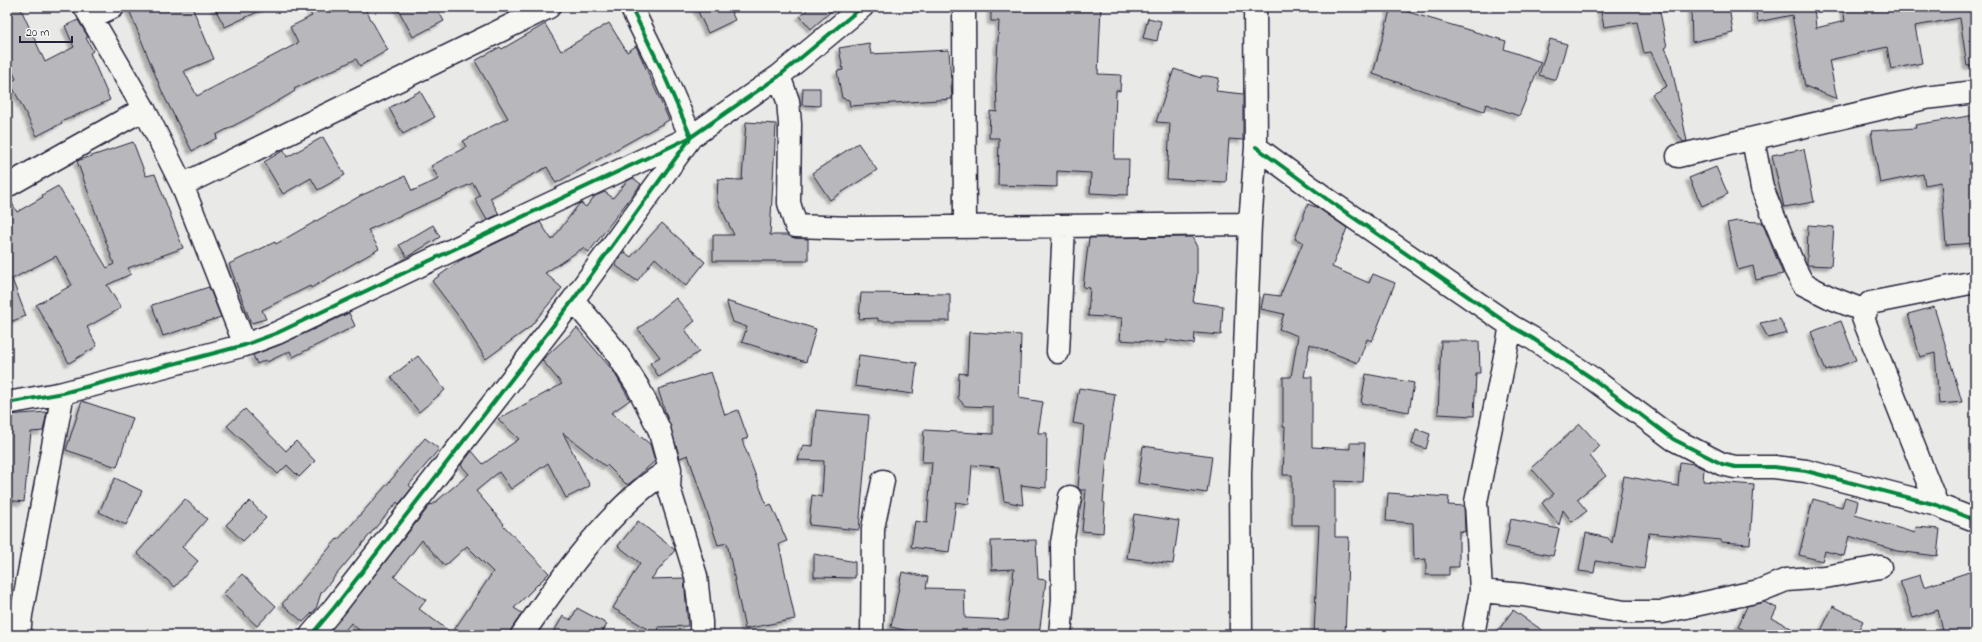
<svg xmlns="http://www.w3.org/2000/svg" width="1982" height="642" font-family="'Indie Flower',sans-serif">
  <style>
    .building { fill: #b8b8bc; stroke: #22223b; fill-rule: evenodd; filter: url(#shadow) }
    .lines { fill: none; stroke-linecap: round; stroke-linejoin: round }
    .minor-casing { stroke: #22223b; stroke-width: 25 }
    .minor { stroke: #f6f6f2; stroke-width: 22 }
    .cycleway-casing { stroke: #f6f6f2; stroke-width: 6 }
    .cycleway { stroke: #00873e; stroke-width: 4 }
  </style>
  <defs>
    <filter id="shadow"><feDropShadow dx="-3.5" dy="3.5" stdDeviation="1" flood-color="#0004"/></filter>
  </defs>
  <rect width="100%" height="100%" fill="#e9e9e7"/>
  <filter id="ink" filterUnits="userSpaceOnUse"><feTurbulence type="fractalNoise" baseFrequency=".025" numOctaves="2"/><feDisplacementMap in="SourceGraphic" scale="8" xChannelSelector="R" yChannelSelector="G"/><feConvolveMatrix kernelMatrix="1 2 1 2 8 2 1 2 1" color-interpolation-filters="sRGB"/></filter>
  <g filter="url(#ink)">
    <path class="building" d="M7 7H20L45 62 74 47 65 26 78 20 88 37 86 38 93 51 90 53 110 100 61 122 62 123 37 136 10 82 16 79 7 59Z
      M128 7H192L214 59 184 71 197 96 298 43 290 27 312 16 310 13 322 7H364L388 50 360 66 356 59 294 89 295 91 258 113 216 135 217 138 192 151 163 94Z
      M214 7H268L225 27Z
      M397 7H436L444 21 413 37Z
      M696 7H729L735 20 708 33Z
      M810 7H836L811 29 800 16Z
      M991 7H1101L1098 74 1121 75 1120 91 1116 90 1114 159H1129L1128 195 1090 193 1091 173 1057 171V187L998 185 999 138H989L990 111 997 112 996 77 999 21H991Z
      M1391 7 1506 41 1504 49 1541 62 1519 116 1486 104 1484 111 1373 74Z
      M1600 7H1659L1667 47 1665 48 1670 59 1687 141 1683 142 1652 94 1667 86 1651 52 1644 53 1637 22 1604 27Z
      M1691 7H1729L1733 33 1692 42Z
      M1755 7H1814L1816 28 1845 21 1843 7H1975V65L1967 66 1960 18 1915 26 1922 63 1891 69 1887 47 1829 60 1837 99 1805 86 1792 15 1758 22Z
      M1148 18 1161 21 1157 41 1143 38Z
      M609 23 627 52 636 46 669 120 556 183 547 167 490 198 499 214 487 220 475 199 480 196 473 183 368 230 379 249 311 288 310 286 262 310 266 319 251 323 229 264 275 242 276 244 360 196 405 176 412 191 439 179 431 166 466 147 463 141 508 118 475 61 500 47 502 49 545 24 561 51Z
      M1550 39 1567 44 1556 80 1539 75Z
      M869 43 871 54 949 50 952 99 850 106 849 100 842 98 837 71 843 70 839 48Z
      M1174 69 1201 78V76H1207L1219 78 1216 91 1243 94V140L1229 139 1226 182 1167 179 1170 123 1156 122Z
      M803 88H820V106L802 105Z
      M420 91 435 117 403 134 389 108Z
      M1975 115V243L1946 245 1941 182 1925 185 1923 174 1880 183 1871 131 1916 128 1915 125Z
      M746 122 776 124 770 235H787L795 238 808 239V261H713V235H734L717 200 718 179 742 180Z
      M323 137 345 175 318 190 311 178 283 194 264 162 284 150 287 157Z
      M133 142 146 176 155 174 183 248 128 268 131 274 107 285 121 308 87 327 97 346 69 363 36 305 72 285 56 256 12 279 26 316 7 323V198H9L17 212 43 197 42 195 58 186 107 268 114 264 77 161Z
      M858 143 877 170 830 200 812 173Z
      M1804 149 1814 202 1784 207 1772 155Z
      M1716 167 1728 194 1702 206 1689 178Z
      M633 178 641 184 589 252 583 248 545 273 562 288 530 327 486 359 457 314 432 281 461 260 540 222 552 240 579 204 581 203 586 207 595 196 605 192 613 198 627 181Z
      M1308 204 1318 208 1347 228 1332 267 1369 283 1373 274 1395 283 1372 341 1367 339 1358 363 1310 344 1304 377H1312V447L1350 449V443H1365L1363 482 1335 481V537H1349L1345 635H1314L1319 525H1292V475H1283L1285 427H1283V377H1291L1298 336 1279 329 1284 314 1261 309 1264 294 1280 296 1303 242 1295 239Z
      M1737 221 1762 222 1783 274 1756 280 1753 266 1738 270 1727 223Z
      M662 223 705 262 686 286 655 258 637 281 615 265 624 252 631 257Z
      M433 225 440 237 407 257 399 245Z
      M1808 225 1834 227 1831 266 1807 265Z
      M1192 237 1197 247V276L1193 302 1223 306 1221 335 1195 333 1194 344 1166 340V343L1120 340 1122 318 1088 316 1090 288 1083 287 1089 238Z
      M209 287 221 317 163 336 152 305Z
      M861 293 950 294V321H878V318L859 319Z
      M676 298 695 321 685 329 699 352 659 377 650 363 660 357 638 329Z
      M726 301 816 329 806 362 742 342 747 327 733 322Z
      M1934 307 1943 337 1962 402 1939 404 1935 353 1920 357 1908 314Z
      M349 313 355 326 293 357 290 351 267 362 266 360 257 364 253 355 282 344Z
      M1780 319 1787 333 1768 338 1760 323Z
      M1841 321 1856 360 1826 371 1811 332Z
      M577 328 614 372 630 400 611 413 650 444 655 461 629 484H626L607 465 605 466 563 433 590 486 566 498 548 463 511 489 499 472 476 491 504 524 503 525 549 573 514 608 522 613 512 628 509 635H365L351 623 341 635H327L431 504 432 505 469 474 461 465 472 451 483 464 519 439 498 419 562 384 542 360ZM422 540 445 566 467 546 493 572 452 633 419 609 426 600 394 577Z
      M969 332 1021 335 1019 398 1043 402 1038 433H1047L1046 488 1021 485 1023 505 1004 501 999 467 972 465 969 504 956 502 949 552 911 547 915 521 927 523 932 462H922L924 430 993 434V407L965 406 958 398 959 373 967 374Z
      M1441 341H1479L1480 373H1476L1474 416 1438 414Z
      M859 355 917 363 913 394 855 386Z
      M418 356 445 390 419 412 391 377Z
      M711 372 725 415 738 410 748 438 742 440 767 506 771 504 787 541 779 544 795 619 745 629 727 543 718 545 688 455 680 458 658 389Z
      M1366 374 1414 383 1409 412 1361 403Z
      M1079 388 1115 394 1108 444 1103 502 1105 503 1103 533 1082 531 1086 490H1080L1078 487 1084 425 1073 423Z
      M82 401 133 418 117 467 66 450Z
      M245 409 286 451 296 441 315 461 299 477 287 465 278 474 227 426Z
      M816 410 869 415 859 530 809 525 812 495 822 497 824 461 798 460 803 445 813 446Z
      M47 412 43 431 31 432 24 502 7 500V415Z
      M1580 424 1600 446 1590 456 1606 476 1577 499 1587 511 1572 522 1563 510 1559 525 1542 503 1554 494 1531 468Z
      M1416 429 1430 434 1426 449 1412 444Z
      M425 438 439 449 409 485 412 488 399 504 397 502 321 593 316 609 303 622 282 604 337 539 338 540 398 472 397 471Z
      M1143 446 1212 456 1207 493 1138 483Z
      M1680 462 1694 464 1704 469 1703 481 1754 485 1750 544 1721 542V540L1649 533 1644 569 1596 561 1594 573 1579 571 1586 533 1608 538 1612 543 1624 476 1678 486Z
      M115 478 142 491 126 525 99 512Z
      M1388 493 1449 497 1448 505 1464 506 1465 532 1459 531V567H1449V575H1426V559L1414 560 1413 523 1386 521Z
      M1845 497 1858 501 1855 515 1915 533 1916 527 1940 529 1937 556 1897 551 1849 536 1844 556 1825 551 1822 561 1799 555 1813 499 1842 507Z
      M185 499 207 519 182 547 198 561 175 587 137 553Z
      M250 501 266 518 243 541 226 525Z
      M1134 514 1179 521 1173 564 1127 558Z
      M1511 519 1559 529 1553 556 1505 546Z
      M638 521 675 550 651 579 684 578 688 626 658 627 660 635H657L613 608 640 563 618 546Z
      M1036 540 1038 579 1046 580 1039 635H947L917 633 891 627 902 572 928 577 926 588 964 589 965 618 1008 620 1014 569 992 570 991 541Z
      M814 554 855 562V578L814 577Z
      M1975 570V635H1944L1938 610 1913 618 1900 581 1920 575 1924 587Z
      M242 574 276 606 257 626 223 594Z
      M1764 602 1777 608 1772 618 1804 635H1755L1738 627 1747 606Z
      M1833 606 1863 621 1856 635H1819Z
      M577 608 607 624 601 635H552L563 616 571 620Z
      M1513 610 1549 635H1495Z"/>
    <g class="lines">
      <g class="minor-casing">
        <path id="minor" d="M85 7 144 109 182 185 245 345
          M964 7 965 227
          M91 17 113 7
          M779 76 788 101 790 124 789 203 796 226 852 228 1250 224
          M1753 139 1762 188 1795 269 1803 284 1829 297 1865 311
          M1256 147 1328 200 1511 326 1532 338 1593 379 1673 439 1722 464 1735 467H1774L1806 471 1937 505 1975 520
          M1678 156 1925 98 1975 92
          M182 185 549 7
          M7 186 144 109
          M573 300 614 349 638 387 659 429 670 469 669 488 696 576 701 622V635
          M1058 352 1064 226
          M7 403 63 393 245 345 277 333 691 137 661 68 631 7
          M1937 505 1863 318 1870 303 1975 282
          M1481 591 1523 595 1625 612H1663L1759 591 1786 580 1825 577 1880 567
          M19 635 21 615 63 393
          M311 635 334 608 573 300 691 137 779 76 862 7
          M522 635C557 584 593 532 640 491 649 483 660 476 670 469
          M872 635 873 528 883 481
          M1060 635 1063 600 1062 543 1070 497
          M1241 635 1240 474 1250 224 1256 147 1255 7
          M1473 635 1481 591 1476 502 1511 326"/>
      </g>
      <use href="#minor" class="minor"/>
      <g class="cycleway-casing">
        <path id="cycleway" d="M1256 147 1328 200 1511 326 1532 338 1593 379 1673 439 1722 464 1735 467H1774L1806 471 1937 505 1975 520
          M7 403 63 393 245 345 277 333 691 137 661 68 631 7
          M311 635 334 608 573 300 691 137 779 76 862 7"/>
      </g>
      <use href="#cycleway" class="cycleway"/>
    </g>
  </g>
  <rect width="1982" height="642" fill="none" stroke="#f6f6f2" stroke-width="24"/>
  <rect x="12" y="12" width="1958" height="618" fill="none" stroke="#22223b" stroke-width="1.5" filter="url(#ink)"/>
  <path d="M20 36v6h52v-6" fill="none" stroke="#22223b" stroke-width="2"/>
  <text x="26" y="36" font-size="12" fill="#22223b" stroke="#f6f6f2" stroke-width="3" paint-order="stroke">20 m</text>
</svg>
